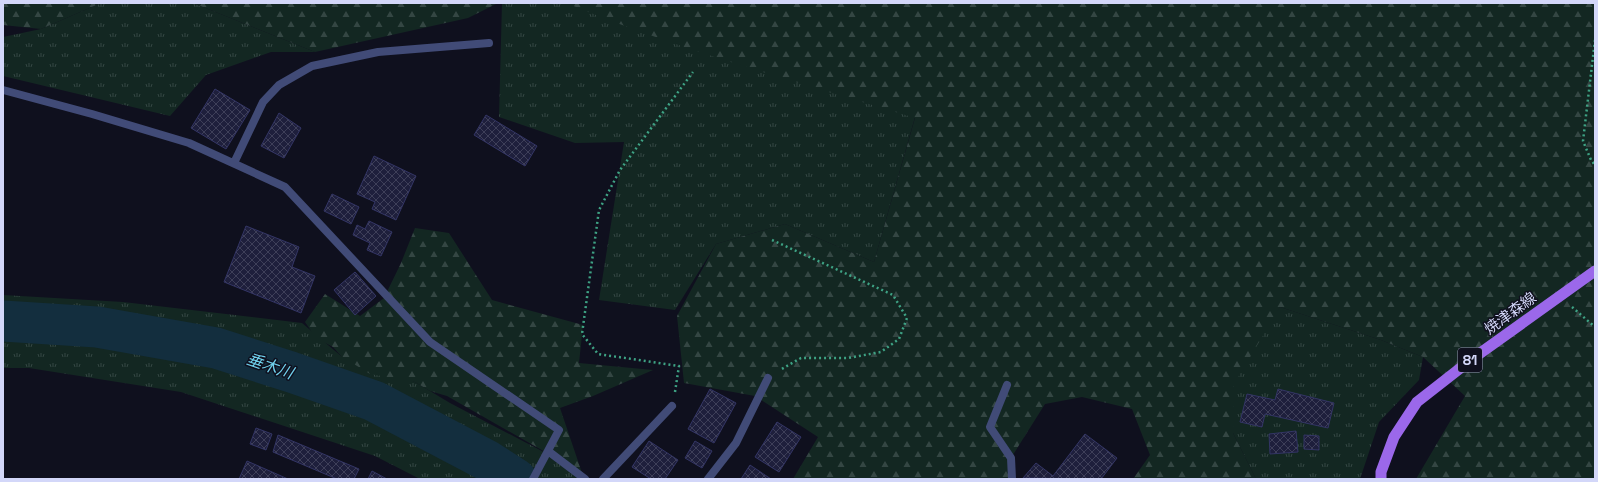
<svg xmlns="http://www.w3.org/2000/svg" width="1598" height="482" font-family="'Space Grotesk','Noto Sans JP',sans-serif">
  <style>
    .grass { fill: url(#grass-tufts) }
    .forest { fill: url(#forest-firs) }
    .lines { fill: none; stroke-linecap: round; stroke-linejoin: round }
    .river { stroke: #132e3e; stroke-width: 41 }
    .building { fill: url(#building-cross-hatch); stroke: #333565 }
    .path { stroke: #3ea284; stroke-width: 2.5; stroke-dasharray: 2 3; stroke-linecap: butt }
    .minor { stroke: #414b77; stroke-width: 8 }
    .primary { stroke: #9b68ea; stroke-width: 11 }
    .labels { text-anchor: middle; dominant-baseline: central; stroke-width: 3; stroke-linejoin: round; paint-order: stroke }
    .shield { fill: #0f101e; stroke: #989bb7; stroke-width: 1 }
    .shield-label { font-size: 14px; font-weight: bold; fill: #d3d7f9 }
    .street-label { font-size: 15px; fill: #d3d7f9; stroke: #0f101e }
    .water-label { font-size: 16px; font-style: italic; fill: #6fcfeb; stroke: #0f101e }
  </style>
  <defs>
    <pattern id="grass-tufts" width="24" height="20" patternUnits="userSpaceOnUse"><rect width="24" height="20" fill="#132722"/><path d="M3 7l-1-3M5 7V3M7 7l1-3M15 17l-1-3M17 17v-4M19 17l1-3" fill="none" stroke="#344643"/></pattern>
    <pattern id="forest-firs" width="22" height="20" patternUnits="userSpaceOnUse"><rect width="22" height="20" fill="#132722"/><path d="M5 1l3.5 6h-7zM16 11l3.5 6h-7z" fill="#344643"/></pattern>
    <pattern id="building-cross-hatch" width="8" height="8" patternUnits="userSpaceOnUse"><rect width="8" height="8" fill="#1e1f3c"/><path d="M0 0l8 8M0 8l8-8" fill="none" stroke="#3e3f59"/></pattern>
  </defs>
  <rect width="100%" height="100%" fill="#0f101e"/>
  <path class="grass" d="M101 3H193L315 52H271L206 75 170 116 3 76V37L41 29Z
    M502 3H574L915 117 874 262 785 224 716 244 675 310 599 300 624 142 575 143 499 117Z
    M3 295 123 302 302 323 341 356 415 382 450 403 578 470 591 479H420L375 456 181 392 29 368H3Z
    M1280 307 1381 340 1423 357 1419 380 1379 422 1360 479H1256L1233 433 1222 386Z"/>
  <path class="forest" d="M3 3H101L41 29 3 25Z
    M193 3H498L468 18 315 52Z
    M566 3H1595V479H1416L1465 396 1423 357 1381 340 1280 307 1234 384 1233 433 1256 479H1133L1150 455 1132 409 1082 397 1045 404 1011 458V479H793L818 437 755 396 684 383 677 316 716 244 785 224 874 262 915 118C798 82 679 50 566 3Z
    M415 228 449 233 492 300 583 325 579 363 653 370 593 396 560 408 582 473 447 396 430 391 415 382 370 374 341 356 333 347 316 338 305 322 325 294 360 316 384 298 401 263Z"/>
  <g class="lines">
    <path class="river" d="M3 321 97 327 216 348 291 372 374 401 488 461 516 479"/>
  </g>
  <path class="building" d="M215 89 250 110 226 149 191 128Z
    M279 113 301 128 284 158 261 146Z
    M486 115 537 146 525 166 474 135Z
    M374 156 416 176 396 220 372 209 375 202 357 194Z
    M332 194 359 207 351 224 324 211Z
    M369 221 392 232 381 256 367 250 370 243 353 235 357 225 365 229Z
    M246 226 299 247 292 267 315 276 301 313 224 282Z
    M355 272 376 296 355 315 334 290Z
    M710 389 736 403 714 443 688 429Z
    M1278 389 1334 403 1328 428 1265 414 1262 427 1240 422 1247 394 1275 400Z
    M777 422 801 437 779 472 755 457Z
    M256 428 272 434 266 450 250 444Z
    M1296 431 1298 452 1270 454 1269 434Z
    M1085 434 1117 458 1101 479 1023 478 1036 463 1053 476Z
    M278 435 359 469 354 479H337L273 452Z
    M1304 435 1319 436V450L1304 449Z
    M649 441 678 460 665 479H651L632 467Z
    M695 441 712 451 702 468 685 458Z
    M247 461 288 479H239Z
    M750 465 771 479H741Z
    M372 471 387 479H368Z"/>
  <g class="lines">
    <path class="path" d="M1595 40 1583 141 1591 160 1595 165
      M772 240 893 295 907 318 899 339 881 352 848 358H801L780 370
      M1572 307 1595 327
      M675 392 679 366 598 354 582 334 599 210 620 170 693 72"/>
    <path class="minor" d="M3 90 92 114 189 143 285 187 430 342 559 430 533 479
      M234 163 263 102 279 85 312 66 378 52 489 43
      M1007 385 990 427 1011 458 1012 479
      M548 451 585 479
      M603 479 672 406
      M708 479 736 443 768 378"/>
    <path class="primary" d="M1381 479V472L1394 437 1417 402 1472 359 1595 271"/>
  </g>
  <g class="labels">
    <rect class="shield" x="1458" y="348" width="24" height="24" rx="3"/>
    <g class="shield-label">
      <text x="1470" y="360">81</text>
    </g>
    <g class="street-label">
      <text transform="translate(1510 313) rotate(-36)">焼津森線</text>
    </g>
    <g class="water-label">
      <text transform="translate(270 366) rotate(19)">垂木川</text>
    </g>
  </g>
  <rect width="1598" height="482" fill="none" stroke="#d3d7f9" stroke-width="8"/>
</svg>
